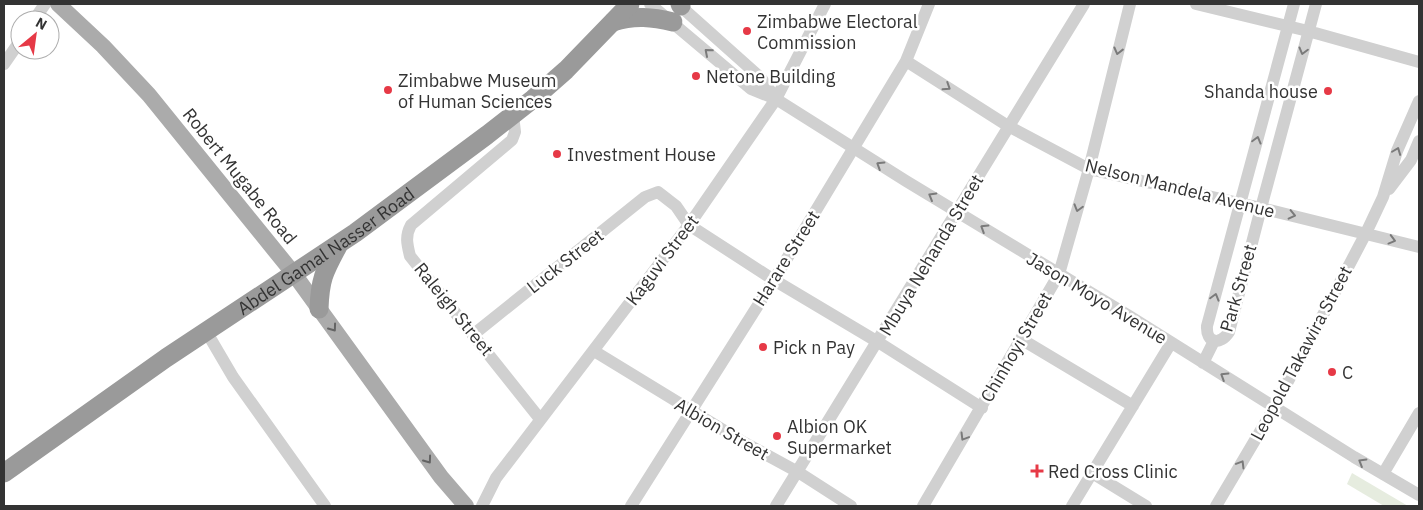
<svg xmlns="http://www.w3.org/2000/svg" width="1423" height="510" font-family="'IBM Plex Sans',sans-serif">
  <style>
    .green { fill: #e6ecdf }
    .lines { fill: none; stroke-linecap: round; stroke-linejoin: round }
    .minor { stroke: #d0d0d0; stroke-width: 12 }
    .major { stroke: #ababab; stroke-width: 16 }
    .highway { stroke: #9a9a9a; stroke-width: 19 }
    .oneway { stroke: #7a7a7a }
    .oneway2 { stroke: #636363 }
    .poi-dot { fill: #e63946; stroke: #fff; stroke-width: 2 }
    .labels { text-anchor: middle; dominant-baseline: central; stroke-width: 5; stroke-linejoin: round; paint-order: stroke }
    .poi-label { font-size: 18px; fill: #333; stroke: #fff; text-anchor: start }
    .street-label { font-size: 18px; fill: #333; stroke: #fff }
  </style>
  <rect width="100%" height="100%" fill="#fff"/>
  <path class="green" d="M1352 473 1408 506H1384L1347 484Z"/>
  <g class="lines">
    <path class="minor" d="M650 4 751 89 776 99 906 181 1129 316 1354 457 1419 495
      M678 4 761 78 776 99
      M1196 4 1308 31 1419 62
      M1294 4 1207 326C1206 343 1220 346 1229 332L1261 208 1316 4
      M34 20 45 4
      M906 61 1008 126 1089 169 1261 208 1419 247
      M4 64 20 41
      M513 115 515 132 512 140 411 225C405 236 407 244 410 256L540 419
      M1389 189 1411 160 1419 141
      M206 331 233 377 325 506
      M474 334 645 197 658 192 676 206 689 225 774 280 878 342 982 408
      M1021 339 1133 406
      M594 351 743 442 798 472 851 506
      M1203 363 1214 341
      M1092 473 1146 506
      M1383 474 1419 413
      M482 506 496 478 689 225 776 99 825 4
      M631 506 774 280 906 61 929 4
      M776 506 1084 4
      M923 506 1059 274 1089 169 1130 4
      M1072 506 1171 343
      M1216 506 1274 408 1366 233 1383 197 1397 151 1419 101"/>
    <path class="major" d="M58 4 103 46 149 95 294 274 441 477 466 506"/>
    <g class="highway">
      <path d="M680 4 681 6"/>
      <path d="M613 22C634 15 653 17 673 22"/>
      <path d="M319 309C320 279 324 272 338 246"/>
      <path id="s1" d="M4 473 166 358 355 233 487 135 533 99 566 70 630 4"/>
    </g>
  </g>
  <defs><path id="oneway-chevron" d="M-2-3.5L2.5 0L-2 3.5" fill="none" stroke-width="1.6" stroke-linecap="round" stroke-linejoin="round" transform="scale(1.25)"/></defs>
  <g class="oneway">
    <use href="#oneway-chevron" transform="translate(1118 51) rotate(104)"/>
    <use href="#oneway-chevron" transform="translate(1303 51) rotate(105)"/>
    <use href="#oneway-chevron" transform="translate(708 52) rotate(-139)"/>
    <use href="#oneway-chevron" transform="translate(947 87) rotate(33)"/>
    <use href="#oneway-chevron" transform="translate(1257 140) rotate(-75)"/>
    <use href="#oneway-chevron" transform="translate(1397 151) rotate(-69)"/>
    <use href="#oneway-chevron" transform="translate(880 165) rotate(-148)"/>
    <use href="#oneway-chevron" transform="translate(932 196) rotate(-150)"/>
    <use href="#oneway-chevron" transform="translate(1078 208) rotate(106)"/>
    <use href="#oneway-chevron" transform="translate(1292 215) rotate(13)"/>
    <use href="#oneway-chevron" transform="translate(984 228) rotate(-148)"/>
    <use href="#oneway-chevron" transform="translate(1392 240) rotate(15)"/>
    <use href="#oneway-chevron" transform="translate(1215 297) rotate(-74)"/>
    <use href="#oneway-chevron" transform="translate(1224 376) rotate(-148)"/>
    <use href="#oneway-chevron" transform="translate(964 437) rotate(121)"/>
    <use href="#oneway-chevron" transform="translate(1362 462) rotate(-149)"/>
    <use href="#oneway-chevron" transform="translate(1241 464) rotate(-59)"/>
  </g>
  <g class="oneway2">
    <use href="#oneway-chevron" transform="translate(333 328) rotate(54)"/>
    <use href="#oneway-chevron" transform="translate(428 460) rotate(54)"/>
  </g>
  <g class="poi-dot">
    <circle cx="747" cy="31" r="5"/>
    <circle cx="696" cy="76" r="5"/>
    <circle cx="388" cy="90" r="5"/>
    <circle cx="1328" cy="91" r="5"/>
    <circle cx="557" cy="154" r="5"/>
    <circle cx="763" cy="347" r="5"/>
    <circle cx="1332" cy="372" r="5"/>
    <circle cx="777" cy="436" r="5"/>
    <path d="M1034.5 463.5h5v5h5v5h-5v5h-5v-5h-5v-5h5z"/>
  </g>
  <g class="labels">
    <g class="poi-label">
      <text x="757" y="21">Zimbabwe Electoral<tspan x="757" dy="21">Commission</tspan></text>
      <text x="706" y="76">Netone Building</text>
      <text x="398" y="80">Zimbabwe Museum<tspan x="398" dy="21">of Human Sciences</tspan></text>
      <text x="1318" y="91" text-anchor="end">Shanda house</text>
      <text x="567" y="154">Investment House</text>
      <text x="773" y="347">Pick n Pay</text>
      <text x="1342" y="372">C</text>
      <text x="787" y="426">Albion OK<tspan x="787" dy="21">Supermarket</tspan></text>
      <text x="1048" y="471">Red Cross Clinic</text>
    </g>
    <g class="street-label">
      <text transform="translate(240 176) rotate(51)">Robert Mugabe Road</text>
      <text transform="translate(1180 188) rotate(14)">Nelson Mandela Avenue</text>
      <text stroke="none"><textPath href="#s1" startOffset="391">Abdel Gamal Nasser Road</textPath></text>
      <text transform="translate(931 255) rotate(-59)">Mbuya Nehanda Street</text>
      <text transform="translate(786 258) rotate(-58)">Harare Street</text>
      <text transform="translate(662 260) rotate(-53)">Kaguvi Street</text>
      <text transform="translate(565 261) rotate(-38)">Luck Street</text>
      <text transform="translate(1238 288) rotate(-74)">Park Street</text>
      <text transform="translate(1097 298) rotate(31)">Jason Moyo Avenue</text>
      <text transform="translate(454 309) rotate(51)">Raleigh Street</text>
      <text transform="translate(1016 347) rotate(-60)">Chinhoyi Street</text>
      <text transform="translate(1301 353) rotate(-62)">Leopold Takawira Street</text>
      <text transform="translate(722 429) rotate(30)">Albion Street</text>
    </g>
  </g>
  <rect width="1423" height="510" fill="none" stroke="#333333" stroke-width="10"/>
  <g transform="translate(35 35) rotate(29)"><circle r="24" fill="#ffffff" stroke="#adadad"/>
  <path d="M0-4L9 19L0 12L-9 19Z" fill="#e63946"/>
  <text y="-8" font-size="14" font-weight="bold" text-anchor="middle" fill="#333333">N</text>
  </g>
</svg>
